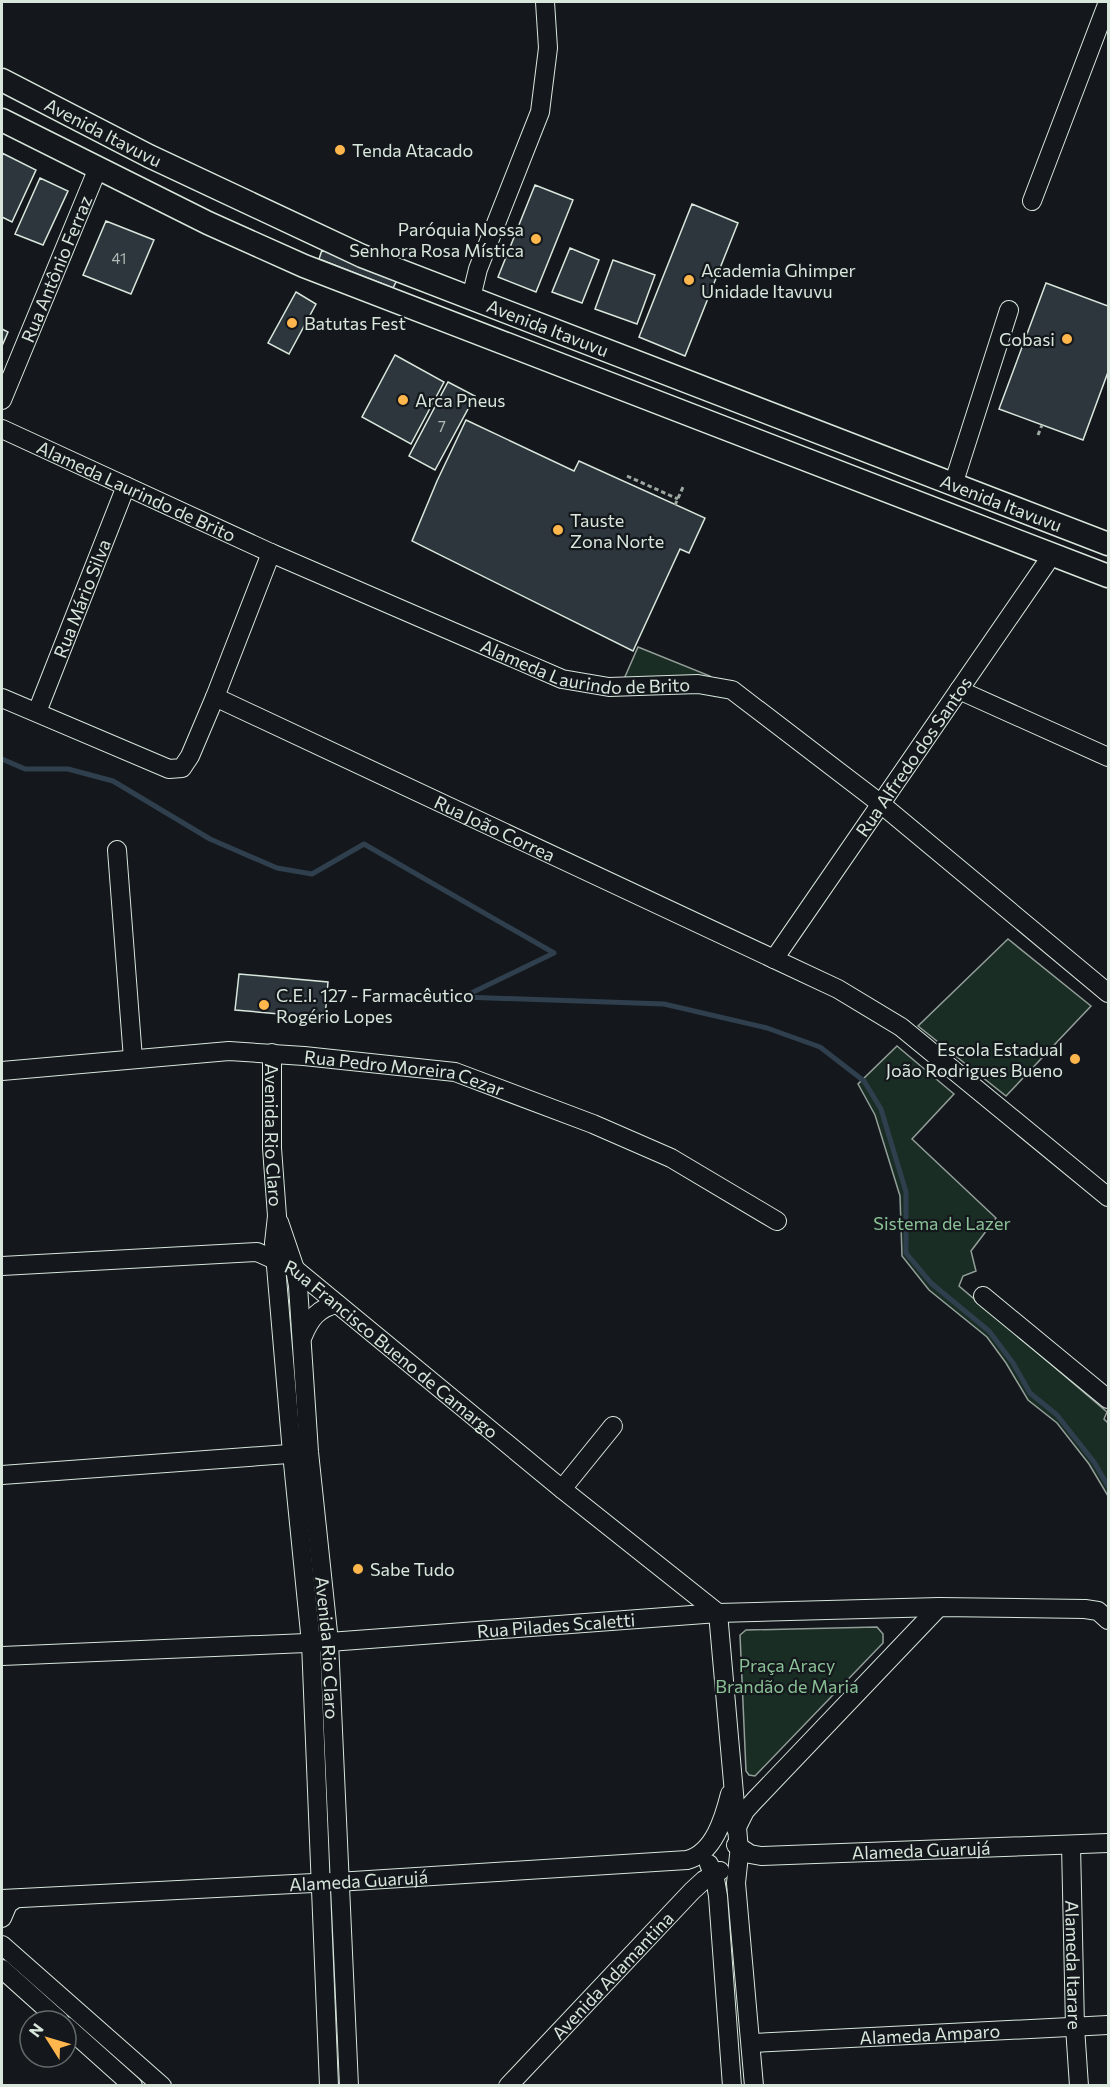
<svg xmlns="http://www.w3.org/2000/svg" width="1110" height="2087" font-family="Commissioner,sans-serif">
  <style>
    .green { fill: #1a2d24; stroke: #939e99; stroke-width: 1.5 }
    .lines { fill: none; stroke-linecap: round; stroke-linejoin: round }
    .stream { stroke: #2f3f4d; stroke-width: 5 }
    .building { fill: #2c363c; stroke: #d8e6dc; stroke-width: 1.5 }
    .minor-casing { stroke: #d8e6dc; stroke-width: 20 }
    .major-casing { stroke: #d8e6dc; stroke-width: 25 }
    .path { stroke: #9da8a2; stroke-width: 3; stroke-dasharray: 4.5 3; stroke-linecap: butt }
    .minor { stroke: #14181c; stroke-width: 18 }
    .major { stroke: #14181c; stroke-width: 22 }
    .poi-dot { fill: #ffb74d; stroke: #14181c; stroke-width: 2 }
    .labels { text-anchor: middle; dominant-baseline: central; stroke-width: 4.5; stroke-linejoin: round; paint-order: stroke }
    .number-label { font-size: 15px; fill: #adbab4 }
    .street-label { font-size: 18px; fill: #d8e6dc; stroke: #14181c }
    .poi-label { font-size: 18px; fill: #d8e6dc; stroke: #14181c; text-anchor: start }
    .park-label { font-size: 18px; fill: #8ac095; stroke: #14181c }
  </style>
  <rect width="100%" height="100%" fill="#14181c"/>
  <path class="green" d="M638 647 710 676 712 679H624Z
    M1008 939 1091 1006 1006 1096 918 1026Z
    M897 1046 954 1094 912 1139 996 1218 971 1251 976 1271 963 1276 959 1286 1107 1412 1104 1419 1108 1423V1496L1089 1464 1057 1423 1028 1400 1006 1363 987 1337 929 1290 902 1256 900 1196 875 1115 858 1084Z
    M877 1627 883 1634V1643L755 1776 749 1775 746 1771 740 1635 746 1630Z"/>
  <g class="lines">
    <path class="stream" d="M2 759 25 769H68L113 781 210 839 277 868 312 874 364 844 554 953 463 997 664 1004 767 1028 820 1047 864 1081 881 1109 906 1192V1253L931 1283 989 1331 1013 1363 1030 1393 1057 1415 1094 1462 1108 1486"/>
  </g>
  <path class="building" d="M2 153 36 170 12 222 2 217Z
    M40 178 68 191 43 245 15 234Z
    M535 185 573 200 536 292 498 277Z
    M692 204 738 223 685 356 639 337Z
    M106 221 154 240 131 294 83 275Z
    M570 248 599 260 582 303 552 292Z
    M322 250 397 280 393 288 319 259Z
    M613 260 655 275 637 324 595 309Z
    M1046 283 1108 306V372L1083 440 999 409Z
    M296 292 316 304 289 354 268 343Z
    M2 329 8 332 2 346Z
    M395 355 444 382 411 444 362 417Z
    M448 382 475 396 435 470 409 456Z
    M466 420 574 471 579 461 705 518 689 553 680 549 633 651 412 541 437 481Z
    M239 974 328 982 325 1018 235 1010Z"/>
  <g class="lines">
    <g class="minor-casing">
      <g id="minor">
        <path d="M1032 201 1108 2"/>
        <path d="M471 298 478 269 540 112 548 48 545 2"/>
        <path id="s1" d="M2 400 98 168"/>
        <path id="s2" d="M2 429 271 553 562 679 609 687 698 684 732 690 881 804 1108 993"/>
        <path d="M953 485 1009 310"/>
        <path d="M959 690 1108 757"/>
        <path id="s3" d="M215 697 838 989 901 1027 1108 1197"/>
        <path d="M2 698 169 769 182 768 190 756 215 697 271 553"/>
        <path id="s4" d="M37 712 126 486"/>
        <path d="M117 850 133 1059"/>
        <path id="s5" d="M774 959 1052 555"/>
        <path id="s6" d="M272 1053V1148L277 1216 274 1243 292 1453 311 1643 329 2086"/>
        <path id="s7" d="M2 1071 229 1051 304 1056 455 1072 593 1124 671 1158 777 1221"/>
        <path id="s8" d="M279 1222 295 1269 298 1286 309 1452 329 1642 349 2086"/>
        <path id="s9" d="M2 1266 257 1252 295 1269 562 1489 718 1613 739 1850"/>
        <path d="M983 1296 1108 1399"/>
        <path d="M303 1336C310 1319 318 1308 337 1304"/>
        <path d="M2 1475 302 1453"/>
        <path d="M562 1489 613 1426"/>
        <path id="s10" d="M2 1656 329 1642 718 1613 939 1607 1085 1609 1098 1611 1108 1620"/>
        <path d="M736 1829 745 1811 755 1800 939 1607"/>
        <path id="s11" d="M736 1845 750 1854 761 1856 1108 1843"/>
        <path id="s12" d="M1071 1845 1075 2027 1079 2086"/>
        <path d="M739 1855 736 1883 754 2086"/>
        <path d="M709 1864 715 1879 718 1896 732 2086"/>
        <path id="s13" d="M2 1899 353 1881 687 1860C714 1853 724 1818 730 1794"/>
        <path d="M2 1918 8 1904 15 1899"/>
        <path d="M2 1945 162 2086"/>
        <path d="M2 1969 60 2021"/>
        <path d="M66 2026 133 2086"/>
        <path id="s14" d="M752 2043 1108 2025"/>
        <path id="s15" d="M508 2086 692 1891 704 1880 720 1871"/>
      </g>
    </g>
    <g class="major-casing">
      <g id="major">
        <path id="s16" d="M2 80 149 156 362 256 1108 544"/>
        <path d="M2 120 208 223 304 266 1108 576"/>
      </g>
    </g>
    <path class="path" d="M1038 435 1042 425
      M627 476 678 499
      M675 505 683 487"/>
    <use href="#minor" class="minor"/>
    <use href="#major" class="major"/>
  </g>
  <g class="poi-dot">
    <circle cx="340" cy="150" r="6"/>
    <circle cx="536" cy="239" r="6"/>
    <circle cx="689" cy="280" r="6"/>
    <circle cx="292" cy="323" r="6"/>
    <circle cx="1067" cy="339" r="6"/>
    <circle cx="403" cy="400" r="6"/>
    <circle cx="558" cy="530" r="6"/>
    <circle cx="264" cy="1005" r="6"/>
    <circle cx="1075" cy="1059" r="6"/>
    <circle cx="358" cy="1569" r="6"/>
  </g>
  <g class="labels">
    <g class="number-label">
      <text x="119" y="258">41</text>
      <text x="442" y="426">7</text>
    </g>
    <g class="street-label">
      <text stroke="none"><textPath href="#s16" startOffset="114">Avenida Itavuvu</textPath></text>
      <text stroke="none"><textPath href="#s1" startOffset="142">Rua Antônio Ferraz</textPath></text>
      <text stroke="none"><textPath href="#s16" startOffset="600">Avenida Itavuvu</textPath></text>
      <text stroke="none"><textPath href="#s2" startOffset="148">Alameda Laurindo de Brito</textPath></text>
      <text stroke="none"><textPath href="#s16" startOffset="1086">Avenida Itavuvu</textPath></text>
      <text stroke="none"><textPath href="#s4" startOffset="122">Rua Mário Silva</textPath></text>
      <text stroke="none"><textPath href="#s2" startOffset="634">Alameda Laurindo de Brito</textPath></text>
      <text stroke="none"><textPath href="#s5" startOffset="246">Rua Alfredo dos Santos</textPath></text>
      <text stroke="none"><textPath href="#s3" startOffset="309">Rua João Correa</textPath></text>
      <text stroke="none"><textPath href="#s7" startOffset="405">Rua Pedro Moreira Cezar</textPath></text>
      <text stroke="none"><textPath href="#s6" startOffset="82">Avenida Rio Claro</textPath></text>
      <text stroke="none"><textPath href="#s9" startOffset="422">Rua Francisco Bueno de Camargo</textPath></text>
      <text stroke="none"><textPath href="#s10" startOffset="555">Rua Pilades Scaletti</textPath></text>
      <text stroke="none"><textPath href="#s8" startOffset="430">Avenida Rio Claro</textPath></text>
      <text stroke="none"><textPath href="#s11" startOffset="188">Alameda Guarujá</textPath></text>
      <text stroke="none"><textPath href="#s13" startOffset="357">Alameda Guarujá</textPath></text>
      <text stroke="none"><textPath href="#s12" startOffset="120">Alameda Itarare</textPath></text>
      <text stroke="none"><textPath href="#s15" startOffset="152">Avenida Adamantina</textPath></text>
      <text stroke="none"><textPath href="#s14" startOffset="178">Alameda Amparo</textPath></text>
    </g>
    <g class="poi-label">
      <text x="352" y="150">Tenda Atacado</text>
      <text x="524" y="229" text-anchor="end">Paróquia Nossa<tspan x="524" dy="21">Senhora Rosa Mística</tspan></text>
      <text x="701" y="270">Academia Ghimper<tspan x="701" dy="21">Unidade Itavuvu</tspan></text>
      <text x="304" y="323">Batutas Fest</text>
      <text x="1055" y="339" text-anchor="end">Cobasi</text>
      <text x="415" y="400">Arca Pneus</text>
      <text x="570" y="520">Tauste<tspan x="570" dy="21">Zona Norte</tspan></text>
      <text x="276" y="995">C.E.I. 127 - Farmacêutico<tspan x="276" dy="21">Rogério Lopes</tspan></text>
      <text x="1063" y="1049" text-anchor="end">Escola Estadual<tspan x="1063" dy="21">João Rodrigues Bueno</tspan></text>
      <text x="370" y="1569">Sabe Tudo</text>
    </g>
    <g class="park-label">
      <text x="942" y="1223">Sistema de Lazer</text>
      <text x="787" y="1665">Praça Aracy<tspan x="787" dy="21">Brandão de Maria</tspan></text>
    </g>
  </g>
  <rect width="1110" height="2087" fill="none" stroke="#d8e6dc" stroke-width="6"/>
  <g transform="translate(48 2039) rotate(307)"><circle r="28" fill="#14181c" stroke="#626a69" stroke-width="1.5"/>
  <path d="M0-4.5L10 22L0 15L-10 22Z" fill="#ffb74d"/>
  <text y="-9" font-size="16" font-weight="bold" text-anchor="middle" fill="#d8e6dc">N</text>
  </g>
</svg>
